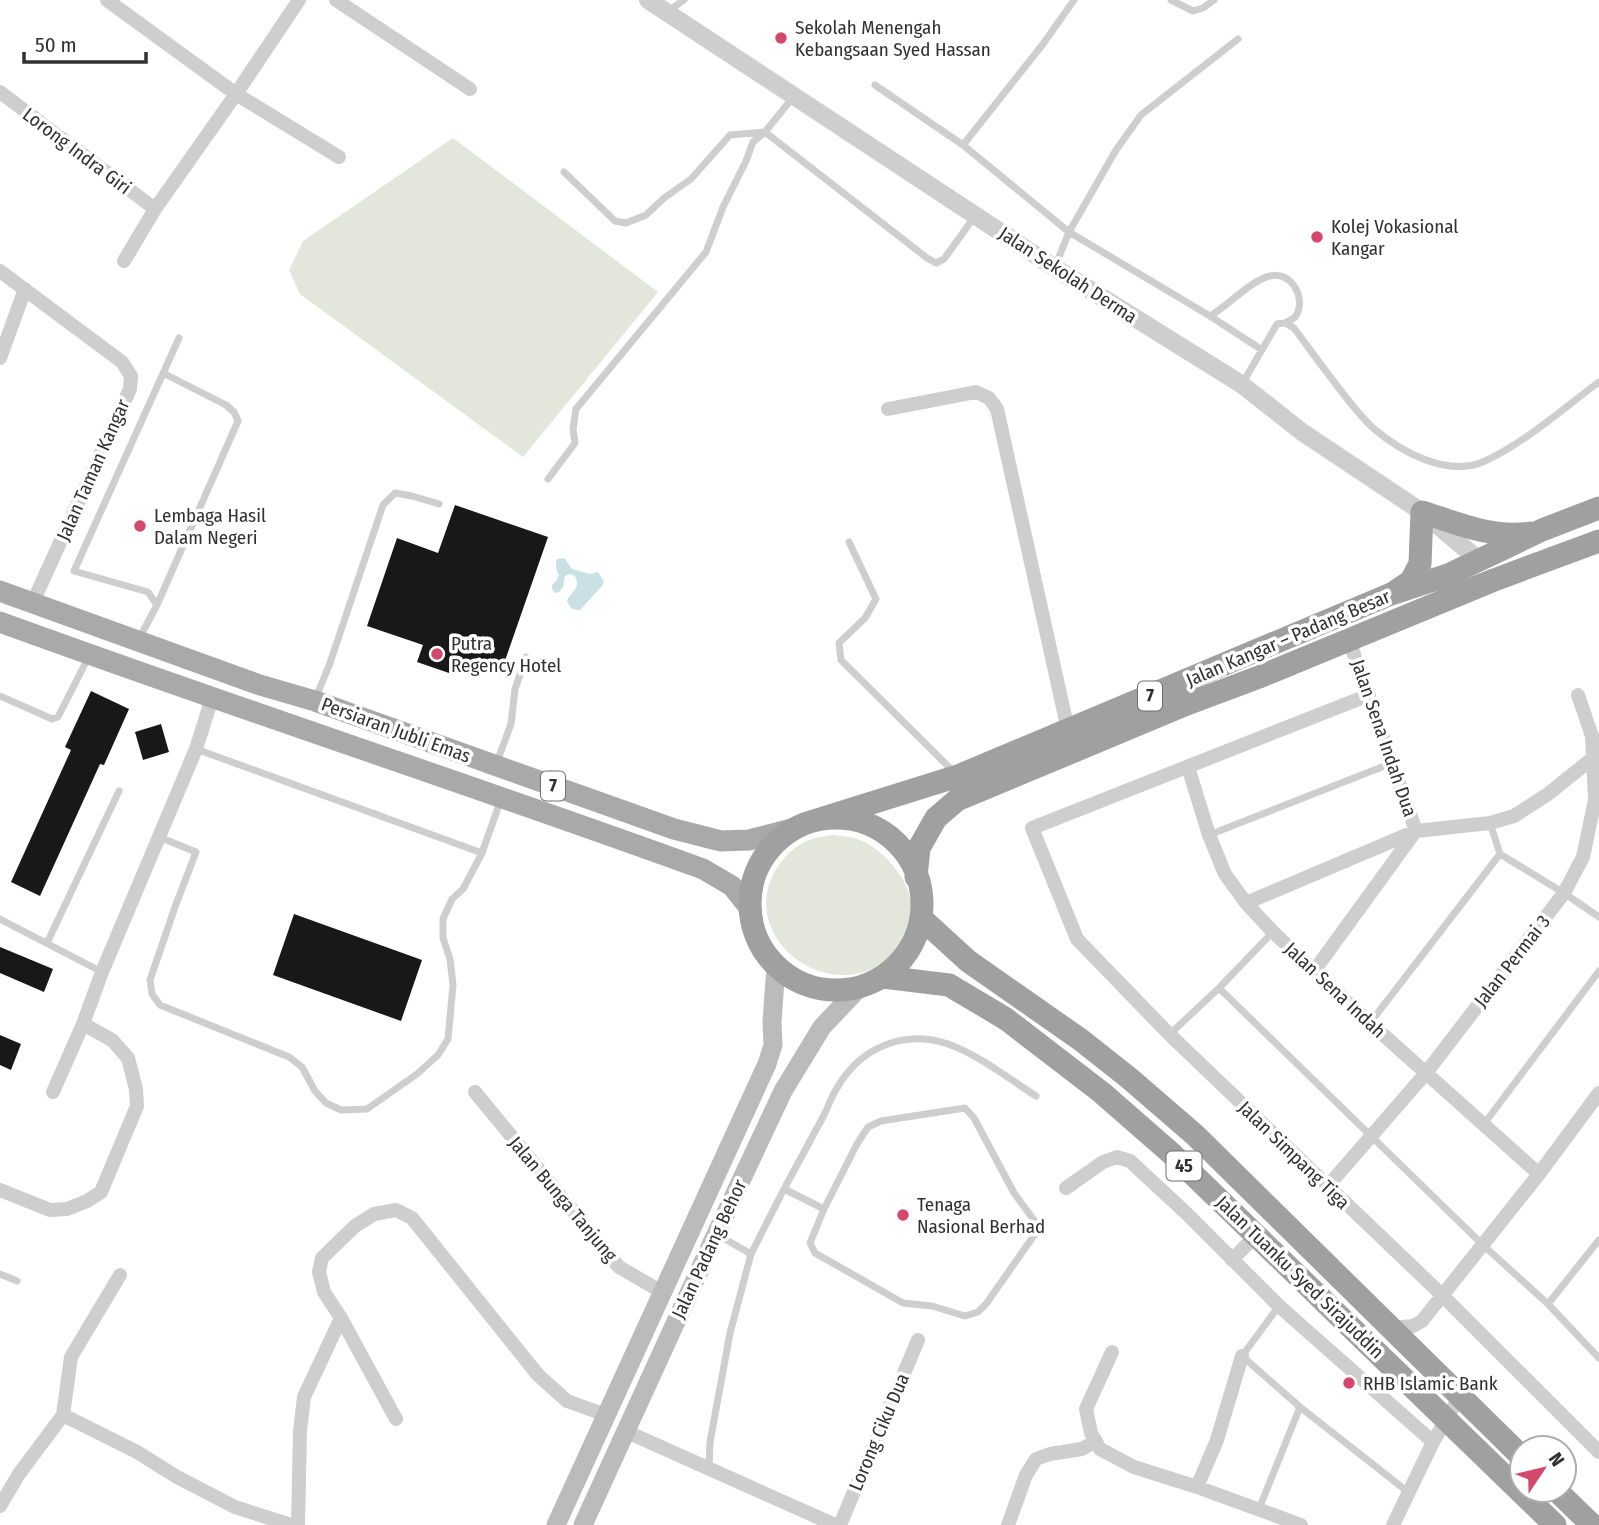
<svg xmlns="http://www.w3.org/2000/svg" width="1599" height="1525" font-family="'Fira Sans Condensed',sans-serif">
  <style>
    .green { fill: #e3e7db }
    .water { fill: #c9e0e5 }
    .building { fill: #181818 }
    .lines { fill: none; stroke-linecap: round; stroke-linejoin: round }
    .service { stroke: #cecece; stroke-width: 7 }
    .minor { stroke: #cecece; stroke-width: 14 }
    .tertiary { stroke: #cecece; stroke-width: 18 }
    .secondary { stroke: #bbb; stroke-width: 19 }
    .primary { stroke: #a9a9a9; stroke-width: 21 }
    .trunk { stroke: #a0a0a0; stroke-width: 23 }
    .poi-dot { fill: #d3486b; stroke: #fff; stroke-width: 2.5 }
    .labels { text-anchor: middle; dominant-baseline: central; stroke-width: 7; stroke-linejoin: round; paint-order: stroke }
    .shield { fill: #fff; stroke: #6f6f6f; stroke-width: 2 }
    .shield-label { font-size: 18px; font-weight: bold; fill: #313131 }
    .poi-label { font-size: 19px; fill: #313131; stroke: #fff; text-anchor: start }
    .street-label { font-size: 19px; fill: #313131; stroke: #fff }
  </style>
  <rect width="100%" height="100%" fill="#fff"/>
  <path class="green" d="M453 138 658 292 523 457 300 294 289 270 303 241Z
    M833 835C839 836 847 836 854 838 881 845 911 880 912 908 912 921 908 932 902 943 897 956 883 965 870 970 804 995 734 920 782 861 789 851 800 843 812 839 818 837 826 836 833 835Z"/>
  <path class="water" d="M564 558 572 569 589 574 598 572 604 581 602 586 580 610C572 610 570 608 567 601 572 590 581 589 575 576L570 574 565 576 563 587 559 592 555 593 552 589V585L557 580 559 575C556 570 555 566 557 559Z"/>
  <path class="building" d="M455 505 548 537 500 675 454 659 449 673 417 662 423 645 367 626 397 538 438 553Z
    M91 691 129 709 104 765 100 764 40 896 11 882 71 750 65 747Z
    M161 724 169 752 143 760 135 732Z
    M294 914 422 960 401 1021 273 975Z
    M0 947 53 969 44 992 0 973Z
    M0 1035 21 1044 11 1070 0 1065Z"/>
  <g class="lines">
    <path class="service" d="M1171 0 1193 11 1203 8 1214 0
      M667 12 684 0
      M1238 39 1141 115 1116 150 1069 232 1210 316C1228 306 1251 280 1270 276 1291 270 1308 300 1295 317 1292 320 1288 321 1285 323
      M875 85 963 145
      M564 172 615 221 626 223 646 215 664 198 691 179 730 135 765 132 794 96
      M1055 267 1069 232 963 145 1043 44 1074 0
      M1210 316 1262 350
      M1242 384 1277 324 1285 323 1294 328C1308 347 1321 365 1335 383 1347 399 1359 415 1373 428 1401 452 1448 478 1485 461 1523 444 1565 407 1599 382
      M548 479 575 443 573 429 576 409 706 252 723 207 746 161 753 142 765 132 927 258 936 263 944 259 975 216
      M849 542 876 599 865 618 839 643 841 660 955 773
      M157 605 238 421 234 412 226 405 163 373
      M139 639 157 605 148 592 74 571 179 338
      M0 696 52 719 58 717 89 656
      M315 700 330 663 383 505 395 493 412 496 439 504
      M196 749 482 853
      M497 762 511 724 515 689 526 657
      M1490 823 1500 854 1564 893 1599 917
      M1209 835 1392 763
      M159 837 196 852 175 907 150 980 152 994 160 1005 289 1057 302 1067 315 1091 326 1103 341 1110 367 1109 417 1074 438 1055 448 1039 453 985 450 959 443 938V919L452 899 463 889 482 853 501 799
      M0 919 102 972
      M47 943 119 791
      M1219 988 1483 1245 1548 1304 1599 1358
      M1370 1023 1500 854
      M1170 1034 1219 988 1273 932
      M965 1108 974 1118 1014 1193 1036 1223 1035 1234 986 1304 978 1312 965 1316 932 1306 903 1303 815 1253 810 1243 824 1209 857 1144 868 1127 881 1121Z
      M1484 1124 1599 971
      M784 1189C797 1165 810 1141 823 1117 828 1108 831 1097 837 1088 860 1048 903 1029 948 1044 979 1055 1008 1078 1036 1096
      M718 1235 751 1254
      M0 1274 17 1281
      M1548 1304 1599 1240
      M1279 1306 1242 1356 1300 1407 1408 1492
      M709 1469 710 1442 730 1333 751 1254 784 1189 824 1209
      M1259 1509 1300 1407"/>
    <path class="minor" d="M107 0 236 94 339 157
      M336 0 470 89
      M0 92 155 209
      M124 261 155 209 236 94 299 0
      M0 271 122 362 131 376 130 389 33 602
      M0 358 25 289
      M888 409 976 392 989 398 997 409 1068 730
      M1349 640 1416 831
      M1369 695 1032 828 1077 939 1169 1034 1443 1296 1599 1452
      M1188 767 1209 835 1225 874 1246 903 1273 932 1370 1023 1539 1174
      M1246 903 1416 831 1490 823 1514 816 1548 794 1593 758
      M1314 971 1415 832
      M53 1092 83 1024 102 972 196 749 212 698
      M475 1092 619 1267 662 1292
      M1327 1187 1426 1073 1564 893 1583 857 1595 800 1592 736 1578 695
      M1066 1188 1103 1162 1117 1157 1130 1161 1184 1211 1279 1306 1433 1442
      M0 1190 50 1210 67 1209 87 1201 101 1192 137 1106 136 1089 128 1058 112 1040 83 1024
      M1232 1260 1256 1235
      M1392 1328 1413 1326 1422 1321 1539 1174 1599 1093
      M1112 1352 1086 1409 1091 1433 1100 1449 1134 1467 1197 1487 1301 1525
      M63 1415 137 1452 177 1477 235 1507 291 1525
      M396 1419 341 1318 324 1292 319 1272 322 1258 355 1226 374 1214 396 1210 412 1218 538 1375 567 1401 606 1415
      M625 1431 835 1525
      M1197 1487 1217 1440 1242 1356
      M0 1506 19 1474 63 1415 71 1357 120 1275
      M298 1525 300 1431 304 1397 341 1318
      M840 1525 918 1340
      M1008 1525 1026 1475 1036 1459 1050 1454 1082 1449 1096 1441
      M1393 1525 1433 1442 1460 1396"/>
    <path class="tertiary" d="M648 0 1055 268 1241 384 1302 432 1422 512 1480 561"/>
    <path class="secondary" d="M556 1525 767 1064 773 1045 772 1022 776 966
      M583 1525 716 1234 783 1091 822 1027 860 987"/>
    <path class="primary" d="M0 591 260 685 315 701 674 829 721 841 749 840 796 828
      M0 622C233 707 469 784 703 869L732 886 751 910"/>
    <path class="trunk" d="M1396 591 1411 581 1420 564 1422 512C1457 523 1493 539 1530 533
      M750 904a86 86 0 1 1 172 0a86 86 0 1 1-172 0Z
      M817 820 958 776 1391 594 1448 575 1542 530 1599 508
      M916 877 919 848 936 818 957 800 1187 704 1259 677 1494 580 1599 541
      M921 918 968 961 1081 1040 1129 1078 1195 1135 1522 1457
      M883 977 949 985 1006 1019 1101 1092 1172 1154 1555 1525
      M1556 1490 1592 1525"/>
  </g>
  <g class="poi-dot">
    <circle cx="781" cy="38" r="7"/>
    <circle cx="1317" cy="237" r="7"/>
    <circle cx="140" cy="526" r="7"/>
    <circle cx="437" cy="654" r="7"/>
    <circle cx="903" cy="1215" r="7"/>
    <circle cx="1349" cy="1383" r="7"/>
  </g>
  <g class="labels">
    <g class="shield">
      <rect x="1138" y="681.5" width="24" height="29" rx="5"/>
      <rect x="541" y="771.5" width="24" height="29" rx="5"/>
      <rect x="1166.5" y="1151.5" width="35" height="29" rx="5"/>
    </g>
    <g class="shield-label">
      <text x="1150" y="696">7</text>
      <text x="553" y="786">7</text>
      <text x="1184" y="1166">45</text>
    </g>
    <g class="poi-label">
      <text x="795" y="27">Sekolah Menengah<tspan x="795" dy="22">Kebangsaan Syed Hassan</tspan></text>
      <text x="1331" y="226">Kolej Vokasional<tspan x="1331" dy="22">Kangar</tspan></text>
      <text x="154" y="515">Lembaga Hasil<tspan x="154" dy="22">Dalam Negeri</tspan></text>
      <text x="451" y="643">Putra<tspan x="451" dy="22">Regency Hotel</tspan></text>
      <text x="917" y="1204">Tenaga<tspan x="917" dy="22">Nasional Berhad</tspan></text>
      <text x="1363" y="1383">RHB Islamic Bank</text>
    </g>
    <g class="street-label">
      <text transform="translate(77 151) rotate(37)">Lorong Indra Giri</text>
      <text transform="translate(1068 275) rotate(33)">Jalan Sekolah Derma</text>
      <text transform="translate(93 470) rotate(-66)">Jalan Taman Kangar</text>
      <text transform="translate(1288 638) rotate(-23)">Jalan Kangar – Padang Besar</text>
      <text transform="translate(396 730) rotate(20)">Persiaran Jubli Emas</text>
      <text transform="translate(1384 738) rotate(71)">Jalan Sena Indah Dua</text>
      <text transform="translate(1512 961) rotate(-52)">Jalan Permai 3</text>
      <text transform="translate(1335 990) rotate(43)">Jalan Sena Indah</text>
      <text transform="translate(1294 1155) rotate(44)">Jalan Simpang Tiga</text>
      <text transform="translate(563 1199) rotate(50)">Jalan Bunga Tanjung</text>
      <text transform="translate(709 1249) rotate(-65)">Jalan Padang Behor</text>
      <text transform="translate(1300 1277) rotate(44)">Jalan Tuanku Syed Sirajuddin</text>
      <text transform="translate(879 1432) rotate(-67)">Lorong Ciku Dua</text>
    </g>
  </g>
  <g transform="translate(1543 1469) rotate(55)"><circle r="33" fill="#ffffff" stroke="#adadad" stroke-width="2"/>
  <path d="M0-5L12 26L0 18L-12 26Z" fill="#d3486b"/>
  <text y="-10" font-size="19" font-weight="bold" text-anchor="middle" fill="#313131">N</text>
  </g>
  <path d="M24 52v10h122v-10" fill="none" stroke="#313131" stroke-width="3.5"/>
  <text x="35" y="52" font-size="21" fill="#313131" stroke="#ffffff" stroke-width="5" paint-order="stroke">50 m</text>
</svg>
